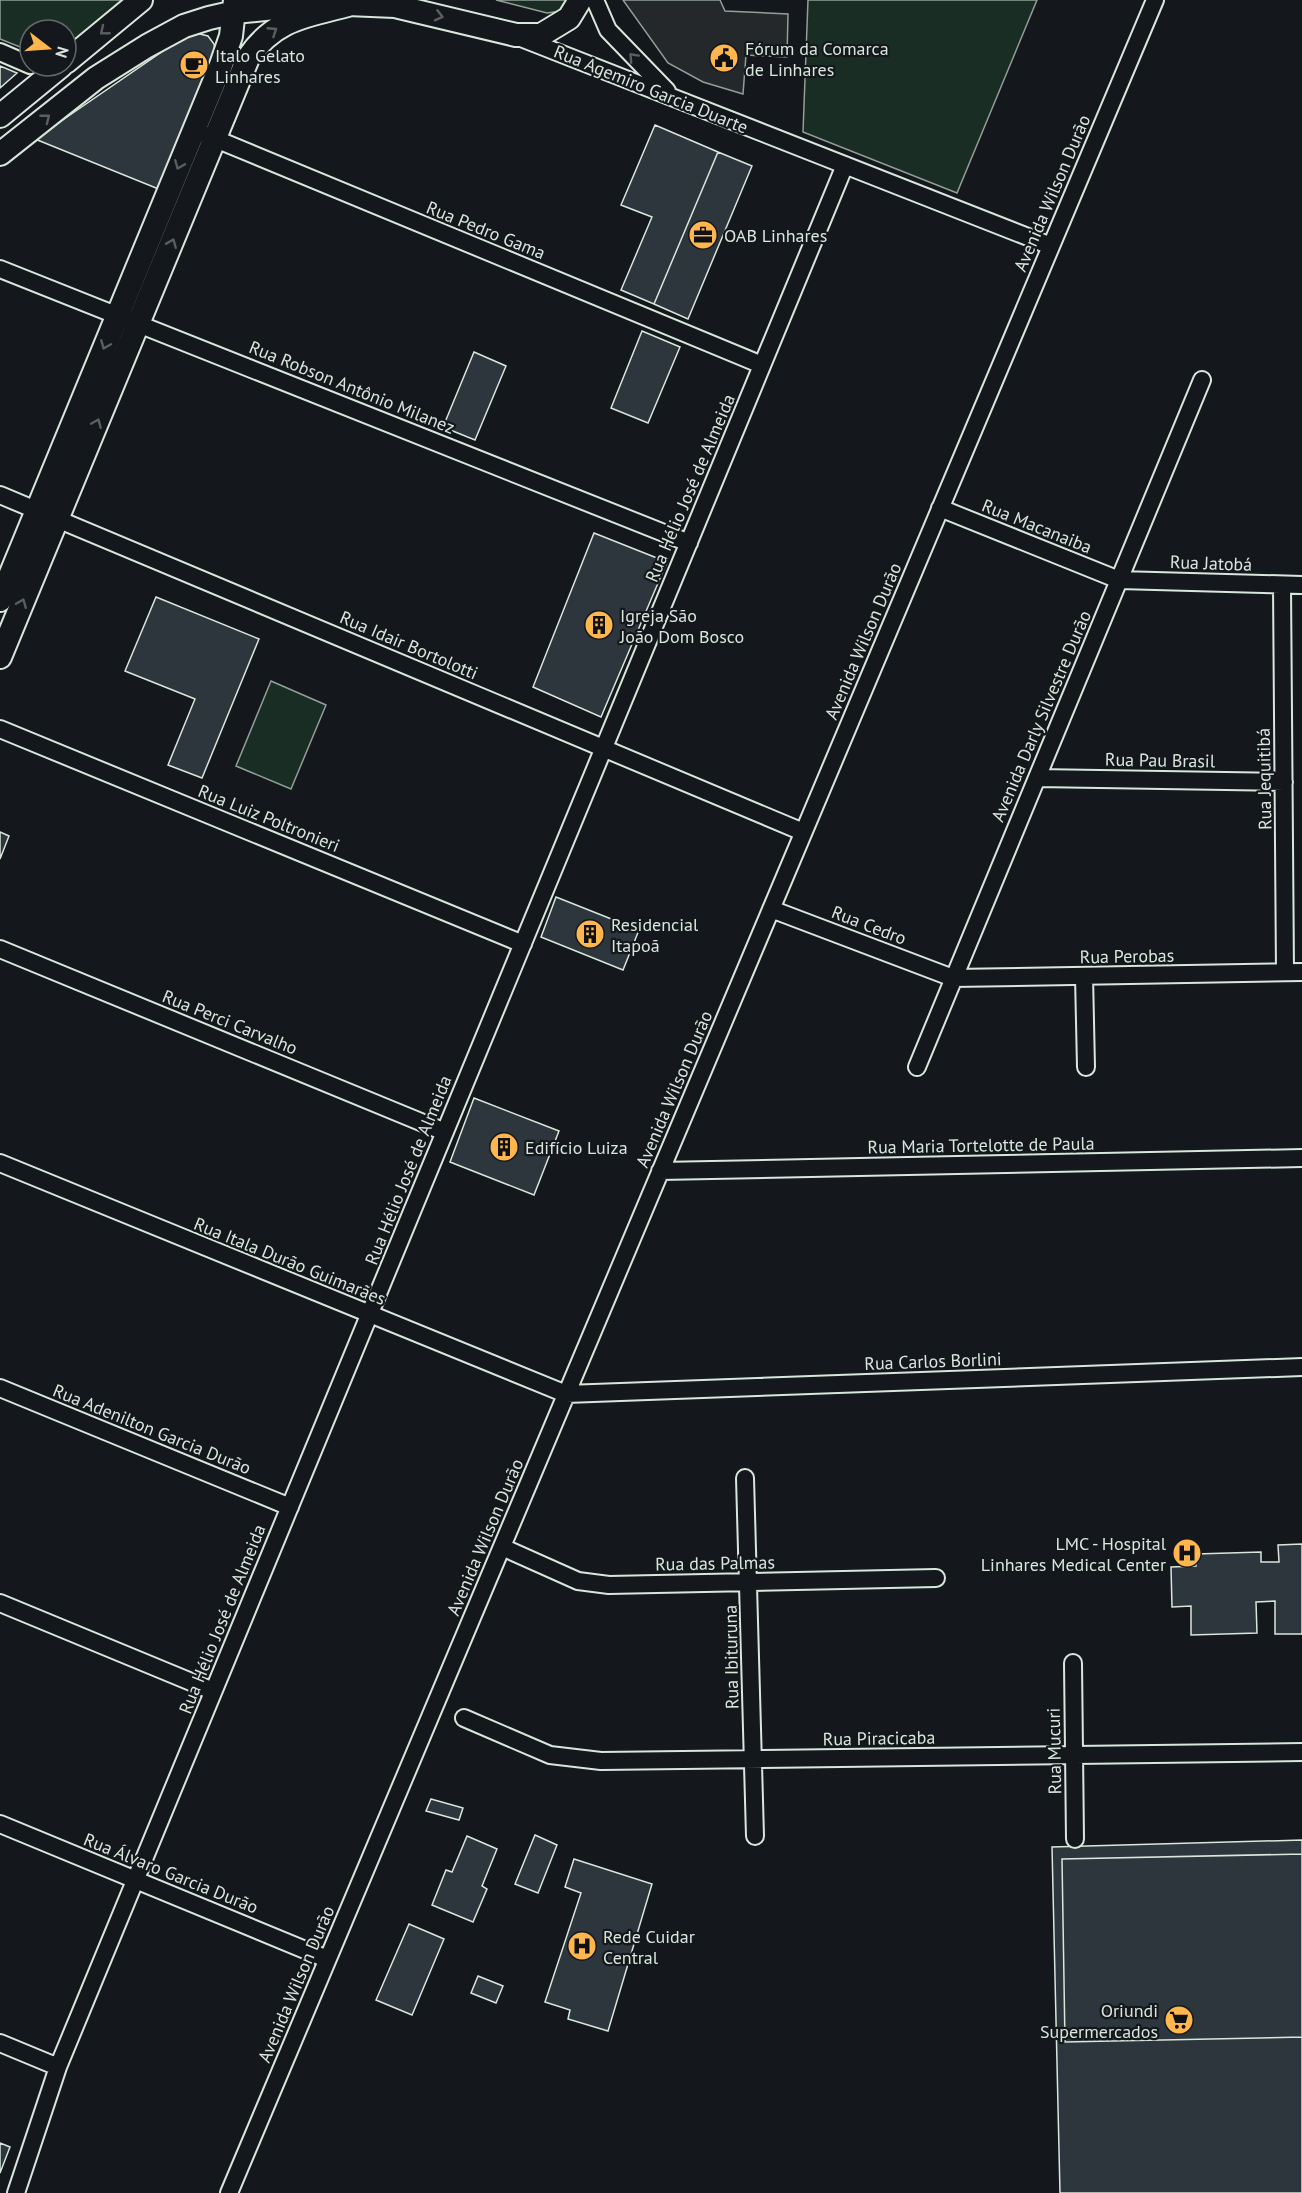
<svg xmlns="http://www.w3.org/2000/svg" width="1302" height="2193" font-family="'PT Sans',sans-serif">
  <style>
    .green { fill: #1a2d24; stroke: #939e99; stroke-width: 1.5 }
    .parking { fill: #24282b; stroke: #939e99; stroke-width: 1.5 }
    .building { fill: #2c363c; stroke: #d8e6dc; stroke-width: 1.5 }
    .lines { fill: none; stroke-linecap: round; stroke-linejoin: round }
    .minor-casing { stroke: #d8e6dc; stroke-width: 20 }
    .secondary-casing { stroke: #d8e6dc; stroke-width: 26 }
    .minor { stroke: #14181c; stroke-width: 16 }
    .secondary { stroke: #14181c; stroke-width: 22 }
    .oneway { stroke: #59605f }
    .labels { text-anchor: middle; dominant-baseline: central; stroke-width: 4.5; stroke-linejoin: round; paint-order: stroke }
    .poi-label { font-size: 18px; fill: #d8e6dc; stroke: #14181c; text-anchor: start }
    .street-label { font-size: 18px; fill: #d8e6dc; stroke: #14181c }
  </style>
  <rect width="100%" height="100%" fill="#14181c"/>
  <path class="green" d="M0 0H123L66 47V30H30V51L0 39Z
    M496 0H568L561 11 547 13Z
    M808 0H1037L957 193 803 132Z
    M271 681 326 705 291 789 236 766Z"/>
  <path class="parking" d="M623 0H720L725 11 788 14 787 57 746 55 743 94 703 82 668 63Z"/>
  <path class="building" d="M196 33 208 36 214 44 216 55 161 190 35 139 185 36Z
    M0 66 17 73 0 88Z
    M655 125 718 152 654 304 621 290 652 217 621 205Z
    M718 152 752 166 688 319 654 304Z
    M642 331 680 347 648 423 611 408Z
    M474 352 506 366 475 440 443 427Z
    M594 533 667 562 601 717 533 687Z
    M156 597 259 639 202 778 168 765 195 699 125 671Z
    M0 832 9 836 0 859Z
    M556 897 639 930 623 970 541 937Z
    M474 1098 559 1131 534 1195 450 1162Z
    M1302 1544V1634H1275V1601L1256 1602 1257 1633 1191 1635V1606L1172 1607 1171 1567 1196 1566V1554L1261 1552V1562H1279L1278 1545Z
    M431 1799 463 1808 459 1820 426 1811Z
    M535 1835 557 1845 538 1893 515 1884Z
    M467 1836 497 1849 482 1886 487 1889 473 1922 432 1905 446 1870 452 1872Z
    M1302 1840V2193H1060L1052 1847Z
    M1302 1854V2037L1065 2042 1062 1859Z
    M574 1859 652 1884 608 2031 568 2019 570 2010 545 2002 581 1893 565 1887Z
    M409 1924 444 1939 412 2015 376 2000Z
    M478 1976 503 1986 496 2003 471 1993Z
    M0 2143 10 2147 0 2173Z"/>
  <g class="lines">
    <g class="minor-casing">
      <path id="minor" d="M595 0 608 30 667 91
        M521 38 1051 246
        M0 52 30 65
        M206 135 762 365
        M0 269 689 543
        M0 495 803 832
        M940 508 1119 580 1302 585
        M1282 585 1285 972
        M0 729 523 944
        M1037 778 1284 782
        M771 909 953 978 1302 972
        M0 949 445 1132
        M1084 976 1086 1067
        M917 1067 1202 380
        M0 1163 566 1394 1302 1367
        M660 1171 1302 1158
        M0 1388 290 1507
        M745 1478 755 1836
        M502 1547 578 1581 609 1585 936 1578
        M0 1603 213 1691
        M1073 1663 1075 1839
        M464 1718 550 1755 601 1761 1302 1752
        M0 1824 327 1959
        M0 2043 58 2067
        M16 2193 58 2067 845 165
        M229 2193 1155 0"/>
    </g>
    <g class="secondary-casing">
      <path id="secondary" d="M66 62 141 0
        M0 116 61 66
        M0 154 96 78 147 46 184 26 209 18 235 12 324 3 395 6 516 35H541L569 18 580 0
        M0 600 221 65 231 36 235 0
        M0 657 248 58C274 19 306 16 348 5"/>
    </g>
    <use href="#minor" class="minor"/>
    <use href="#secondary" class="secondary"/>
  </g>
  <defs><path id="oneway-chevron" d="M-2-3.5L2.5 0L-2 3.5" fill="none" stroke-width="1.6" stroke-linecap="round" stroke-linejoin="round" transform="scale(1.5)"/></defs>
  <g class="oneway">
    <use href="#oneway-chevron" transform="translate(439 16) rotate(14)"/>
    <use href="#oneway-chevron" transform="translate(104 31) rotate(141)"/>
    <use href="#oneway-chevron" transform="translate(273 31) rotate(-33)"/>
    <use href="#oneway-chevron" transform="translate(633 57) rotate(-133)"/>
    <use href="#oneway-chevron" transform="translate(46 118) rotate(-38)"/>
    <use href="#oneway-chevron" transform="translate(179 165) rotate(112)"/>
    <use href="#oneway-chevron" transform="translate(172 243) rotate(-68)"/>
    <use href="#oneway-chevron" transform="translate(105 345) rotate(112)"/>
    <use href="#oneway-chevron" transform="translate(97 423) rotate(-67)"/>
    <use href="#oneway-chevron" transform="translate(22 603) rotate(-68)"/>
  </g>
  <defs>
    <g id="civic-disc" transform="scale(1.5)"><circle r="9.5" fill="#ffb74d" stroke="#14181c"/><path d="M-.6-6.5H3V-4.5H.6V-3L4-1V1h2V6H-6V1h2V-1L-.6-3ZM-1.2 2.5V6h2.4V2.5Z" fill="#111"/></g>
    <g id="cafe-disc" transform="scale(1.5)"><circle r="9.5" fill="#ffb74d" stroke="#14181c"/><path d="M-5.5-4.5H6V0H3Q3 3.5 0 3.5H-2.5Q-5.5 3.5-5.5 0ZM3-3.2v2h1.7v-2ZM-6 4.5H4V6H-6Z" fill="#111"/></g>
    <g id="office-disc" transform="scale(1.5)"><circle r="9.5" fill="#ffb74d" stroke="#14181c"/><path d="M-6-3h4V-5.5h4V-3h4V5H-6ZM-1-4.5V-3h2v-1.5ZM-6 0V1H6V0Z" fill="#111"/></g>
    <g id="building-disc" transform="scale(1.5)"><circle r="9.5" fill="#ffb74d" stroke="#14181c"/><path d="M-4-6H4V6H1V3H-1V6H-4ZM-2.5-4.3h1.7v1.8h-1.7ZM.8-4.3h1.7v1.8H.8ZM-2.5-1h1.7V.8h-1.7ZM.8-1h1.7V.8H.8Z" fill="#111"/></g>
    <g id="hospital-disc" transform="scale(1.5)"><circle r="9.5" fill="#ffb74d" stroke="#14181c"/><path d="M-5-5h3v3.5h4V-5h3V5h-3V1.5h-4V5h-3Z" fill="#111"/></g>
    <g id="supermarket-disc" transform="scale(1.5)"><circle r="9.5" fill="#ffb74d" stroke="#14181c"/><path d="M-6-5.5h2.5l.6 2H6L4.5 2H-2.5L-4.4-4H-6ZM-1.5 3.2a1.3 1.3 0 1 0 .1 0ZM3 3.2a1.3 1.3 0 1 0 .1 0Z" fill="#111"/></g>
  </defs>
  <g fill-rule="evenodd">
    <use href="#civic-disc" x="724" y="58"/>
    <use href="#cafe-disc" x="194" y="65"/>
    <use href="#office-disc" x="703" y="235"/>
    <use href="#building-disc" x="599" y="625"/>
    <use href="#building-disc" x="590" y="934"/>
    <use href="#building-disc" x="504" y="1147"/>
    <use href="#hospital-disc" x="1187" y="1553"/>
    <use href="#hospital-disc" x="582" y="1946"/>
    <use href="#supermarket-disc" x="1179" y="2020"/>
  </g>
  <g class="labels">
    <g class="poi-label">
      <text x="745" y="48">Fórum da Comarca<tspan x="745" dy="21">de Linhares</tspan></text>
      <text x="215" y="55">Italo Gelato<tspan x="215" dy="21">Linhares</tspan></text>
      <text x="724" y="235">OAB Linhares</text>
      <text x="620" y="615">Igreja São<tspan x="620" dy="21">João Dom Bosco</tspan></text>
      <text x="611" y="924">Residencial<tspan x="611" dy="21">Itapoã</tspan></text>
      <text x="525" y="1147">Edifício Luiza</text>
      <text x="1166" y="1543" text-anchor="end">LMC - Hospital<tspan x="1166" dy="21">Linhares Medical Center</tspan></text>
      <text x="603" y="1936">Rede Cuidar<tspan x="603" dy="21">Central</tspan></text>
      <text x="1158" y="2010" text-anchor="end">Oriundi<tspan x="1158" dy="21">Supermercados</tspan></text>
    </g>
    <g class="street-label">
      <text transform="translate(651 89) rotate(22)">Rua Agemiro Garcia Duarte</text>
      <text transform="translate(1052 193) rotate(-67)">Avenida Wilson Durão</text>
      <text transform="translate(486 230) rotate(22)">Rua Pedro Gama</text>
      <text transform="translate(352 387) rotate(22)">Rua Robson Antônio Milanez</text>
      <text transform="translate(690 488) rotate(-67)">Rua Hélio José de Almeida</text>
      <text transform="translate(1037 526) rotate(22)">Rua Macanaiba</text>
      <text transform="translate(1211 563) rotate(2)">Rua Jatobá</text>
      <text transform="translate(863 641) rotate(-67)">Avenida Wilson Durão</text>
      <text transform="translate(409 645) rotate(23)">Rua Idair Bortolotti</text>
      <text transform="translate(1041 716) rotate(-67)">Avenida Darly Silvestre Durão</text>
      <text transform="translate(1160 760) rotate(1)">Rua Pau Brasil</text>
      <text transform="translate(1264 779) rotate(-91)">Rua Jequitibá</text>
      <text transform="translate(269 818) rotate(22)">Rua Luiz Poltronieri</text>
      <text transform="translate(869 925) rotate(21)">Rua Cedro</text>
      <text transform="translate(1127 956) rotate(-1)">Rua Perobas</text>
      <text transform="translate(230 1022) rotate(22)">Rua Perci Carvalho</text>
      <text transform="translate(674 1089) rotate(-67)">Avenida Wilson Durão</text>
      <text transform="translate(981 1145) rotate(-1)">Rua Maria Tortelotte de Paula</text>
      <text transform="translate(408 1170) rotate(-68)">Rua Hélio José de Almeida</text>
      <text transform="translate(290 1261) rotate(22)">Rua Itala Durão Guimarães</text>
      <text transform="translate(933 1361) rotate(-2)">Rua Carlos Borlini</text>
      <text transform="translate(152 1429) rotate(22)">Rua Adenilton Garcia Durão</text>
      <text transform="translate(485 1537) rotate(-67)">Avenida Wilson Durão</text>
      <text transform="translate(715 1563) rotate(-1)">Rua das Palmas</text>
      <text transform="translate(222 1619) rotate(-68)">Rua Hélio José de Almeida</text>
      <text transform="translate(731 1657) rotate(-91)">Rua Ibituruna</text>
      <text transform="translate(879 1738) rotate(-1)">Rua Piracicaba</text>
      <text transform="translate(1054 1751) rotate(-91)">Rua Mucuri</text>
      <text transform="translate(171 1873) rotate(22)">Rua Álvaro Garcia Durão</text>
      <text transform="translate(296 1984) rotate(-67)">Avenida Wilson Durão</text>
    </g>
  </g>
  <g transform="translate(48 48) rotate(107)"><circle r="28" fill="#14181c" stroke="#626a69" stroke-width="1.5"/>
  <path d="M0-4.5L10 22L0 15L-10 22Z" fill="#ffb74d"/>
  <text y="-9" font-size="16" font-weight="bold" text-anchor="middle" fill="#d8e6dc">N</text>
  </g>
</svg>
